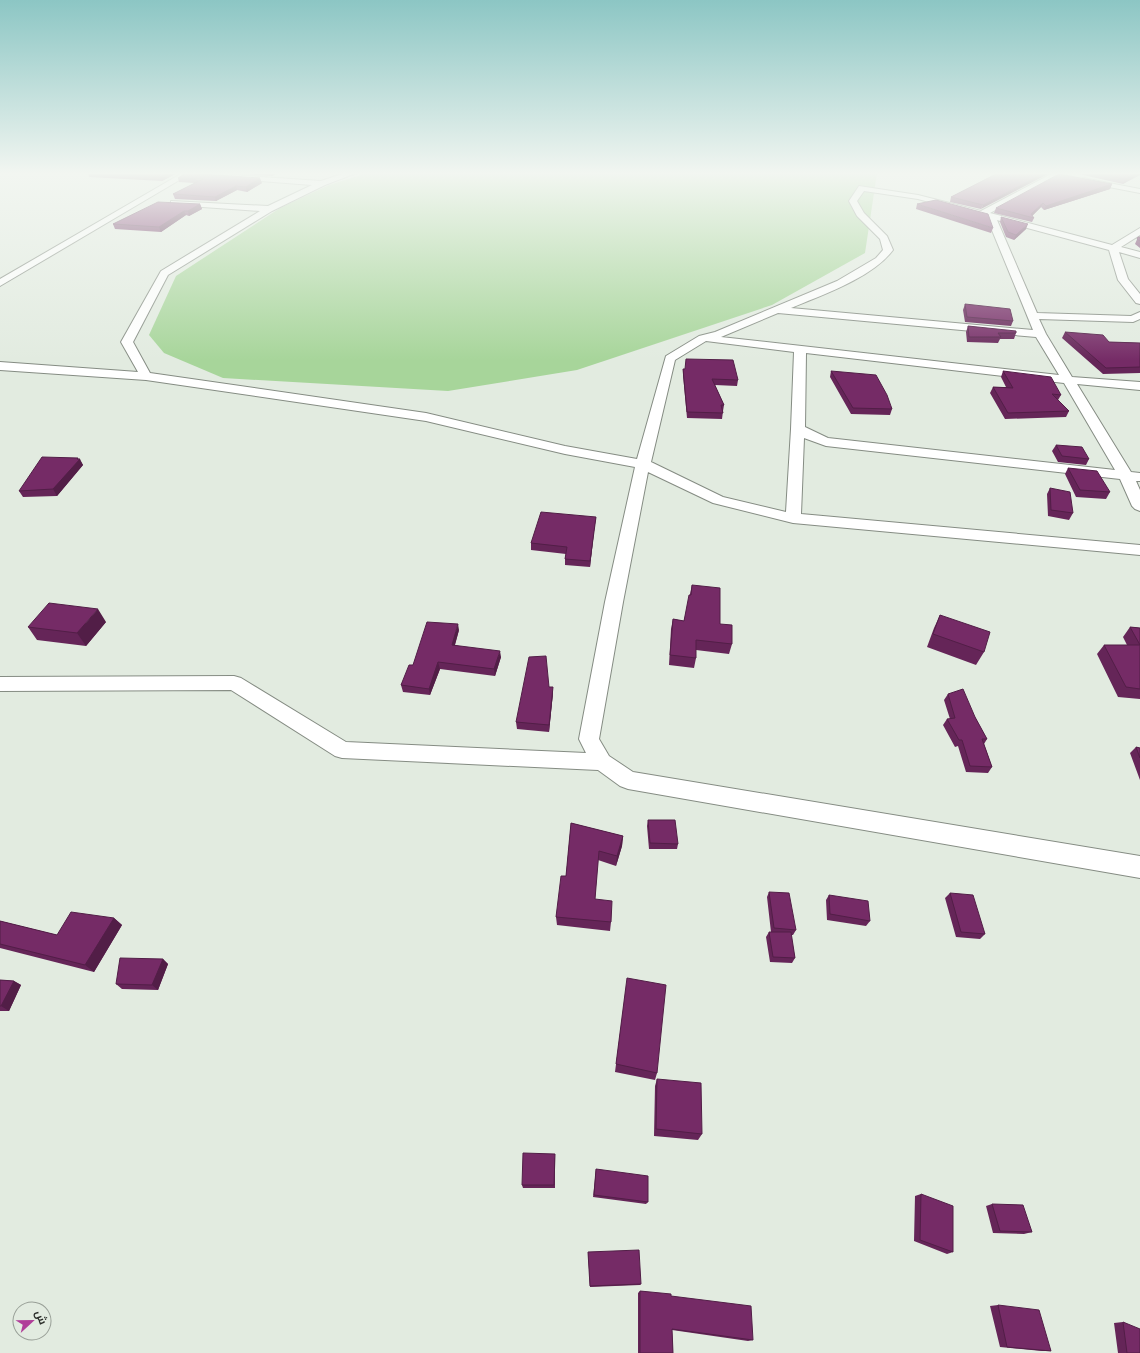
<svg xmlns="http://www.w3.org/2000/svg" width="1140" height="1353" font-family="Cabin,Cairo,sans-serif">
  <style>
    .green { fill: #a7d59a }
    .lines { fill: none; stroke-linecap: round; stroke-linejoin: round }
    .street-casing { stroke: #858c83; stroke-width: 2 }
    .street { fill: #fff; fill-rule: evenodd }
    .wall { fill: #652558 }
    .shaded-wall { fill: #521e47 }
    .building { fill: #752b66; stroke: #521e47 }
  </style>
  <rect width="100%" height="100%" fill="#e2ebe0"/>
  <path class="green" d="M370 172H873L877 173 865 253 772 305 577 370 448 391 223 378 164 353 149 335 176 276 280 208 329 185Z"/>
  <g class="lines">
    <g class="street-casing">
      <path id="street" d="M184 172H193L0 286V279Z
        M348 172H359L325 185 272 211 168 275 133 342 150 373 426 413 565 446 637 459 666 356 699 336 715 332 837 281 876 258 883 250 880 239 857 216 849 201 859 186 918 195 981 211 1055 172H1064L990 213 1112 245 1140 228V235L1121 247 1140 252V258L1119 252 1128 279 1140 294V304L1136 303 1118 280 1109 250 997 220 1037 313 1131 316 1140 312V319L1133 322 1039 319 1046 334 1072 377 1140 382V390L1077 384 1131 472 1140 473V481H1136L1140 490V511L1135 509 1132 506 1120 479 826 446 804 438 801 514 1140 545V555L793 523 713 503 648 472 623 602 599 739 609 756 633 772 1140 856V878L628 789 620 786 598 770 342 758 335 756 231 690 0 691V677L234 676 241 678 346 742 586 753 579 739 605 602 635 467 565 454 426 421 146 380 0 370V362L138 372 121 342 161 271 260 211 174 205H171V201L268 206 312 185 235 179H232V175L321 181ZM864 191 918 199 987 218 1033 330 791 308C822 295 872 278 893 250L887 236 864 213 857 201ZM778 313 1036 337 1059 375 721 337ZM706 341 794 352 791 429 786 512 723 497 651 462 675 360ZM806 353 1064 383 1115 470 828 438 805 427Z
        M1083 178 1140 189V193L1083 182Z"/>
    </g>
    <use href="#street" class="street"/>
  </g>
  <path class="wall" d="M88 172H179L162 181 89 177Z
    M203 172H279L272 176Z
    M1000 172 981 209 950 202 951 197Z
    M1070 172H1140L1123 184Z
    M178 178 262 183 247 192 237 190 216 201 175 199 173 194 195 183 179 182Z
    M1112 184 1110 189 1044 210 1041 207 1032 216 1034 218 1032 222 994 213 996 208Z
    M200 204 202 209 189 216 186 215 161 232 115 229 113 224Z
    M917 204 993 228 991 233 916 209Z
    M1001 217 1026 229 1014 240 1006 237 1000 222Z
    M1138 237H1140V248L1135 244Z
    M965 304 1013 321 1011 326 965 322 963 310Z
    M968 326 1016 333 1014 339H1000L998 343 967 342 966 332Z
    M1065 332 1109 342 1140 343V373L1103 374 1062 338Z
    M683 369 738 380 737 386 715 385 724 405 723 411 722 419 687 418 683 375Z
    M831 371 892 409 890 415 851 414 830 377Z
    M1003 371 1061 395 1058 400 1069 411 1066 417 1005 419 990 393 993 387H1006L1001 377Z
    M1056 445 1089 459 1086 465 1058 462 1052 451Z
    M79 459 83 465 57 496 23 497 19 491Z
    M1068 468 1110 492 1106 499 1076 497 1065 474Z
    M1050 488 1073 513 1069 520 1048 516 1047 494Z
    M596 517 595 523 590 567 565 565V559L566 554 531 550V543Z
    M692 585 720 624 732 644 729 654 696 650V658L694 668 669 665 671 629 673 619 684 621Z
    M940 615 984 652 976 665 927 647 934 628Z
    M106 622 86 646 37 640 28 627Z
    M1130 627 1140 628V699L1118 697 1097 654 1104 645H1127L1123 637Z
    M459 630 455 645 501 657 495 676 440 669 430 695 403 692 401 685 413 665Z
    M549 687 553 693 549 732 517 729 516 722Z
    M948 694 975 717 987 739 984 744 992 767 988 773 966 772 958 746 955 747 943 725 947 719H950L944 700Z
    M1136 747 1140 748V780L1130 753Z
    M648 820 678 844 677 849H649L647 826Z
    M571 823 623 836 622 846 616 866 598 860 595 899 611 922 610 931 557 925 556 917 566 876Z
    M769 892 796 930 793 935H791L795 958 792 963 770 962 766 937 769 932H771L767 897Z
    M950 893 985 934 980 939 956 937 945 898Z
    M829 895 870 921 866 926 827 920 826 900Z
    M114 918 122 925 94 972 0 948V921L57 935Z
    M163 959 168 964 158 990 122 989 116 984Z
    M0 980 14 981 21 985 9 1011H0Z
    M626 988 657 1073 655 1080 615 1072Z
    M657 1079 702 1134 698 1140 654 1136 655 1086Z
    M555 1157V1188H523L522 1185Z
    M596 1169 648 1202 646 1204 593 1197Z
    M921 1194 953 1252 947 1254 914 1241 915 1196Z
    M992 1204 1032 1232 1024 1234 993 1233 986 1206Z
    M588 1252 641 1284 640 1285 590 1287Z
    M640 1291 671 1296 753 1340 748 1341 672 1330 673 1353H638V1293Z
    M998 1305 1051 1351H1042L1000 1347 990 1306Z
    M1123 1322 1140 1353H1118L1114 1323Z"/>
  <path class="shaded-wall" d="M170 172H179L162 181 161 177Z
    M271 172H279L272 176Z
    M1046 172H1052L981 209 983 205Z
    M1139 172H1140V175L1123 184 1125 179Z
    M260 178 262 183 247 192 246 187Z
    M1112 184 1110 189 1044 210 1046 206Z
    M236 186 237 190 216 201 215 197Z
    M1043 203 1041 207 1031 217V214Z
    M200 204 202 209 189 216 188 211Z
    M184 211 186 215 161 232 159 227Z
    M1028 224 1026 229 1014 240 1016 235Z
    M78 458 79 460 80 459 83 465 57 496 53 489Z
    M596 517 595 523 590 567V561Z
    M98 609 106 622 86 646 77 633Z
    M458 624 459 630 453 651 452 645Z
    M500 651 501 657 495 676 494 669Z
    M438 662 440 669 430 695 429 689Z
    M553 687V693L549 732V725Z
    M623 836 622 846 616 866 617 856Z
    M114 918 122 925 94 972 85 965Z
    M163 959 168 964 158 990 152 985Z
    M14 981 21 985 9 1011 1 1006Z"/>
  <path class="building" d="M88 172H170L161 177Z
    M1000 172H1046L983 205 951 197Z
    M1091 172H1139L1125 179Z
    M186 173 260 178 246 187 236 186 215 197 173 194 203 179 178 178Z
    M1059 174 1112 184 1046 206 1043 203 1031 214 1034 218 996 208Z
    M936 200 988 214 993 228 917 204Z
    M158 202 200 204 188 211H184L159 227 113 224Z
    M1001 217 1028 224 1016 235 1008 232Z
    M1138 237H1140V241L1137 239Z
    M965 304 1010 309 1013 321 967 317Z
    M968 326 1016 331V333H998L1001 337H969Z
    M1065 332 1103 335 1109 342 1140 343V367L1106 368Z
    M686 359 733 360 738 380 712 379 724 405H721L723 413 687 412 683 369H685Z
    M831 371 876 375 887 395 892 409 853 408Z
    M1003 371 1051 377 1061 395 1052 394 1069 411 1008 413 993 387 1013 388Z
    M1056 445 1082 447 1089 459 1062 456Z
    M42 457 78 458 77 459H80L53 489 19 491Z
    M1068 468 1097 471 1110 492 1080 490Z
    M1050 488 1070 492 1073 513 1051 510Z
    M541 512 596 517 590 561 565 559 567 547 531 543Z
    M692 585 720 588V624L732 625V644L696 640V658L670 655 673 619 684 621 689 595H691Z
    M49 603 98 609 77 633 28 627Z
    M940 615 990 632 984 652 933 634Z
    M427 622 458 624 452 645 500 651 494 669 438 662 429 689 401 685 409 665H413Z
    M1130 627 1140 628V689L1126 687 1104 645H1140Z
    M546 656 549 687H553L549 725 516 722 529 657Z
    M963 689 975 717 987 739H982L992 767 970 766 962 740H959L947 719 955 718 948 694Z
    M1136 747 1140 748V758Z
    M648 820H675L678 844 650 843Z
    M571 823 623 836 617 856 599 851 595 899 612 901 611 922 556 917 561 876H566Z
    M769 892 789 893 796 930 774 928Z
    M950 893 973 895 985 934 961 932Z
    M829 895 868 901 870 921 830 914Z
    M71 912 114 918 85 965 0 944V921L57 935Z
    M769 932H791L795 958 773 957Z
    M120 958 163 959 152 985 116 984Z
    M627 978 666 985 657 1073 616 1064Z
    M0 980 14 981 1 1006H0Z
    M657 1079 701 1083 702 1134 656 1129Z
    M523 1153 555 1154 554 1185H522Z
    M596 1169 648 1176V1202L594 1195Z
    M921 1194 953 1206V1252L920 1240Z
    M992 1204 1023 1205 1032 1232 1000 1231Z
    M639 1250 641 1284 590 1286 588 1252Z
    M640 1291 671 1294V1296L751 1306 753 1340 672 1329 673 1353H640Z
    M998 1305 1039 1310 1051 1351 1007 1347Z
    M1123 1322 1140 1329V1353H1127Z"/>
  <linearGradient id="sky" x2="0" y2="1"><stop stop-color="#8cc6c4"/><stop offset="0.48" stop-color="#f2f6f1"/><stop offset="1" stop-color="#f2f6f1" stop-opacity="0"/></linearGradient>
  <rect width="1140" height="361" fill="url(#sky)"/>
  <g transform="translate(32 1321) rotate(68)"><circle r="19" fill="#e2ebe0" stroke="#989f97"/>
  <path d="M0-3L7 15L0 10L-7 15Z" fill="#b03e99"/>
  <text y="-6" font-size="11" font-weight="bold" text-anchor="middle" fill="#2a2d29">ش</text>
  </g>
</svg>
